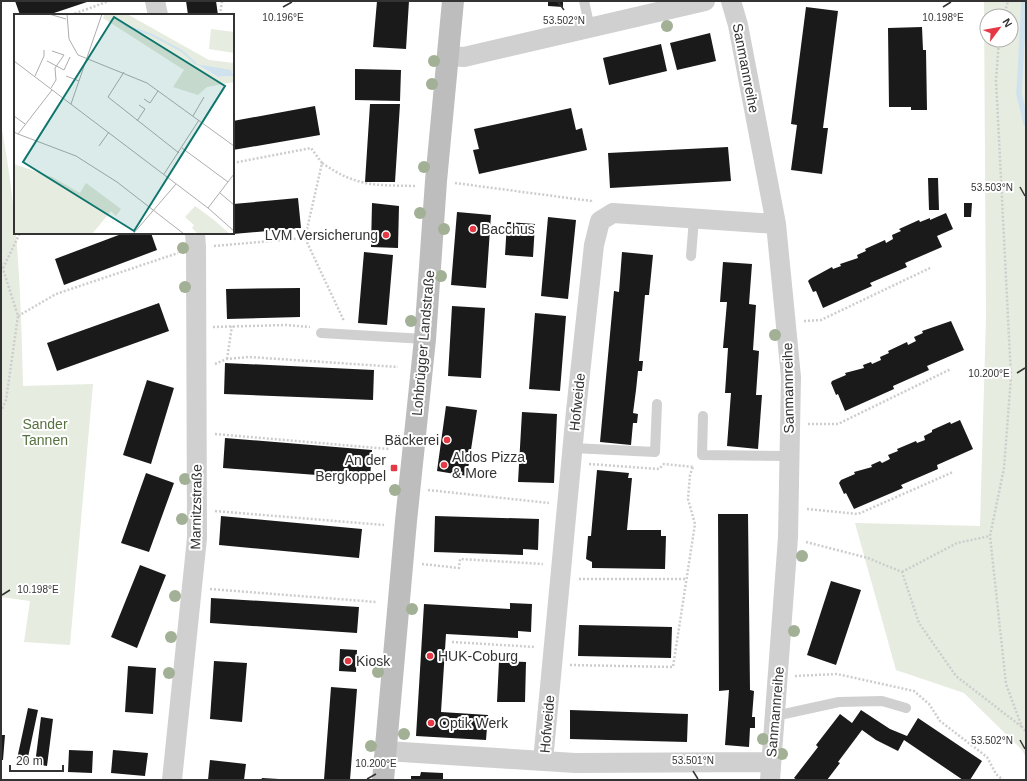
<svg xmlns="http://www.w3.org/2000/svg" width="1027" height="781" font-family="Helvetica,sans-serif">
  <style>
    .green { fill: #e6ecdf; fill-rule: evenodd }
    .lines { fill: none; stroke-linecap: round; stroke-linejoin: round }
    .stream { stroke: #cfe2ee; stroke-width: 5.5 }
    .building { fill: #1a1a1a }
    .path { stroke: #cdcdcd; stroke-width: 2.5; stroke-dasharray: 2 2; stroke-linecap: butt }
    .lane { stroke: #d0d0d0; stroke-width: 10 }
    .street { stroke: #d0d0d0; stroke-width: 20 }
    .secondary { stroke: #bdbdbd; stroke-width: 22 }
    .tree { fill: #a2b095 }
    .ticks { fill: none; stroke: #333; stroke-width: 1.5 }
    .poi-dot { fill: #e63946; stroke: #fff; stroke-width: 1.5 }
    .labels { text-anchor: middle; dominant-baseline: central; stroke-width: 4; stroke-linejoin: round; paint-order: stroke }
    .street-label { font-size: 14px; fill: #333; stroke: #fff }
    .poi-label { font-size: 14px; fill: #333; stroke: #fff; text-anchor: start }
    .park-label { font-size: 14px; fill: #56703f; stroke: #fff }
    .inset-river { fill: none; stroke: #cfe2ee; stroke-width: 2 }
    .inset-road { fill: none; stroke: #adadad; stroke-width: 1 }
    .view { fill: #0f766e; fill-opacity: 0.15; stroke: #0f766e; stroke-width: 2 }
    .inset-edge { fill: none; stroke: #333; stroke-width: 2 }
    .ticks-label { font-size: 10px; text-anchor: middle; fill: #333; stroke: #fff; stroke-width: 4; stroke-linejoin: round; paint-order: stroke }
  </style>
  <rect width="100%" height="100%" fill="#fff"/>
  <path class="green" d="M984 1H1026V757L1022 750 964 693 896 670 855 523 980 526 986 318ZM987 16H1011V40H987Z
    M1 125C18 212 21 297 23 386L93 384 70 645 24 642 30 601 1 597Z"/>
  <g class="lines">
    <path class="stream" d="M1024 3 1019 94 1026 123"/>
  </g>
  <path class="building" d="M15 1H90L48 15H20Z
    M186 1H216L218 15H188Z
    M377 1H409L406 49 373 47Z
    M548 1H563V7L548 6Z
    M806 7 838 11 823 128H828L822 174 791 170 797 125 791 124Z
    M922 27 923 50H926L927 110H911V107H889L888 28Z
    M710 33 716 61 677 70 670 43Z
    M661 44 667 71 609 85 603 58Z
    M355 69 401 70 400 101 355 100Z
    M370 104H400L395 182H365Z
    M315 106 320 135 233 150V121Z
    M571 108 576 130 582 128 587 150 479 174 473 150 479 149 474 129Z
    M728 147 731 181 610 188 608 153Z
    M928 178H938L939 210H929Z
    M298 198 301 228 233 234V204Z
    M372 203 399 206 398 248 371 247Z
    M964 203H972L971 217H964Z
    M457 212 491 215 486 288 451 285Z
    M946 213 953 229 937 236 942 247 905 263 907 267 870 283 872 286 823 308 816 291 813 292 808 281 810 279 832 267 833 269 841 266 840 264 858 258 857 255 866 251 865 249 885 240 886 243 893 239 892 235 901 231 899 229 919 220 920 222 930 218V220Z
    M548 217 576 220 568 299 541 296Z
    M507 222 535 224 533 257 505 255Z
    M124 233H151L157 250 64 285 55 259Z
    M217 233H230V234L217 235Z
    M364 252 393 255 387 325 358 323Z
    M622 252 653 255 649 295H645L639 361H643L642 371H638L636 390 633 413 638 414 637 423H633L631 445 600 442 614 291 619 292Z
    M723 262 752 264 749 304 756 305 753 350 759 351 756 395H762L758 449 727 446 731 393H725L728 348H723L727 302H720Z
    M300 288V317L227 319 226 289Z
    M159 303 169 331 57 371 47 343Z
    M452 306 485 308 481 378 448 376Z
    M535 313 566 316 560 391 529 389Z
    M951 321 964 350 927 366 929 370 893 386 894 389 845 411 838 394 836 395 831 383 832 381 846 375 845 373 864 368 863 365 871 362 872 364 881 360 880 357 889 353 888 351 907 342 908 345 916 341 914 337 923 333 922 331Z
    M225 363 374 370 373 400 224 394Z
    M147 380 174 388 151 464 123 455Z
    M446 406 477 410 467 476 437 471Z
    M522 412 557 414 554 483 518 482Z
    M960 420 973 449 937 465 938 469 901 485 903 488 854 509 846 493 844 494 839 483 841 480 855 474 854 472 872 467 871 465 880 461 882 463 890 459 888 455 898 451 897 449 916 441 917 443 925 440 924 436 932 432V430L950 422 951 424Z
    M225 438 372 450 370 479 223 468Z
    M597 470 629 473 628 478H632L627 530H661V536H666L665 569 592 568V562L586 559 588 536H591Z
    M146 473 174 483 149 552 121 543Z
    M718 514H748L750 690 754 691 752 717H755V728H750L749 747 725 745 729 690 719 691Z
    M221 516 362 529 359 558 219 545Z
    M435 516 539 519 538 550 523 549V555L434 552Z
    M140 565 166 575 137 648 111 637Z
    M831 581 861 590 836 665 807 655Z
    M211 598 359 607 357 633 210 623Z
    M510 603 532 604 531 632 518 631V638L446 634 441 712 488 715 486 740 416 736 424 604 510 609Z
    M579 625 672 627 671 658 578 656Z
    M340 649 357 650 356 672 339 671Z
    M214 661 247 663 242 722 210 719Z
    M499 661 526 662 525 702H497Z
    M128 666 156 668 153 714 125 712Z
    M331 687 357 689 350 780H324Z
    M28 708 38 710 27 762 17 759Z
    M570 710 688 714 687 742 570 739Z
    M861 710 890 729 907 736 918 718 982 761 970 780H963L904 740 898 751 876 740 862 730 838 762 840 763 827 780H797L794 778 818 747 816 745 840 714 852 723Z
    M41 717 53 719 47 766 35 764Z
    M1 735H5L3 760H1Z
    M69 750 93 751 92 773 68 772Z
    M113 750 148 753 145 776 111 773Z
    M210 760 246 764 244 780H208Z
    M421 772 443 773V779L411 780V776H420Z
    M262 778 279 779V780H261Z"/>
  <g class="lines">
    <path class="path" d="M71 15 109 1
      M220 15 222 1
      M1004 16 1008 1
      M999 40 996 80 1011 377 1004 468 990 536 1006 684 1022 727 1026 732
      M233 163 311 148 322 163 305 238
      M322 163C357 187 374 185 415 186
      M455 183 591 201 593 203
      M214 246 305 238 344 321
      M1 263 18 316 6 400 1 411
      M3 268 20 233
      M18 316 56 294 178 253
      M804 321 821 320 930 268
      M213 327 286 325 310 327
      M227 359 232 326
      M215 364 227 359 249 357 398 367
      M808 424H838L951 369
      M215 434 389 449
      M589 464 659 469 664 464 694 467
      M428 490 549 503
      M807 509 858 514 953 472
      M215 511 384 525
      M806 542 868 558 902 572 919 623 956 676 1022 727
      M422 564 459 568 460 559 543 564
      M902 572 957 543 990 536
      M579 579H686
      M210 589 376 602
      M452 642 535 647
      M570 665 673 667 695 524 688 499 690 475 693 467
      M795 676 837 674 914 691 929 704 940 721 987 757 996 774 1003 780"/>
    <path class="lane" d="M584 1 590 28
      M691 256 694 219
      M321 333 425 339
      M703 416 702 455 789 456
      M573 448 655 452 657 404
      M775 716 839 702 882 701 906 708"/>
    <path class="street" d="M155 1 158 15
      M731 1 738 25 776 224 791 377 788 537 770 780
      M448 56 464 57 705 1
      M386 751 575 763 771 762
      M543 761 576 411 594 245 600 221 613 213 776 224
      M172 780 197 538 196 247 195 233"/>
    <path class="secondary" d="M383 780 406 521 425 339 436 181 453 1"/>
  </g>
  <g class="tree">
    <circle cx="667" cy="26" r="6"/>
    <circle cx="434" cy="61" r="6"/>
    <circle cx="432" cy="84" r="6"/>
    <circle cx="424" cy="167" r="6"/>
    <circle cx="420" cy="213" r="6"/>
    <circle cx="444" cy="229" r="6"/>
    <circle cx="183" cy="248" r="6"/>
    <circle cx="441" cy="276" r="6"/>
    <circle cx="185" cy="287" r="6"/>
    <circle cx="411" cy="321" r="6"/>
    <circle cx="775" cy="335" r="6"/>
    <circle cx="185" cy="479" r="6"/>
    <circle cx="395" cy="490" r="6"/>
    <circle cx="182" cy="519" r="6"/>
    <circle cx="802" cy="556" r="6"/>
    <circle cx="175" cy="596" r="6"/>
    <circle cx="412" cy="609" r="6"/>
    <circle cx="794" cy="631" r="6"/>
    <circle cx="171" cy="637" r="6"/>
    <circle cx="378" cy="672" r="6"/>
    <circle cx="169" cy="673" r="6"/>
    <circle cx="404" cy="734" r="6"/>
    <circle cx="763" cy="739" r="6"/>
    <circle cx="371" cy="746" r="6"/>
    <circle cx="782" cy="754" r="6"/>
  </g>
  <path class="ticks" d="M558 2 564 10M283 7 292 2M943 7 951 2M1020 187 1025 196M1017 373 1025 368M2 595 10 590M1020 740 1025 749M693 771 698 779M367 779 376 774"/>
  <g class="poi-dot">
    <circle cx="473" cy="229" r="4"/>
    <circle cx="386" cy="235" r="4"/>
    <circle cx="447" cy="440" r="4"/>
    <circle cx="444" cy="465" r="4"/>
    <rect x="390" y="464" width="8" height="8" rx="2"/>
    <circle cx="430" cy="656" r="4"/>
    <circle cx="348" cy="661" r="4"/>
    <circle cx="431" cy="723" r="4"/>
  </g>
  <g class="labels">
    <g class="street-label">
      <text transform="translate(746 68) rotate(79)">Sanmannreihe</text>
      <text transform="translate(423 343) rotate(-85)">Lohbrügger Landstraße</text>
      <text transform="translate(788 388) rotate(-91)">Sanmannreihe</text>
      <text transform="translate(577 402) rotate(-84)">Hofweide</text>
      <text transform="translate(196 507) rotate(-89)">Marnitzstraße</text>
      <text transform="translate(775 712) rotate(-85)">Sanmannreihe</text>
      <text transform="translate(547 724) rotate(-85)">Hofweide</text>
    </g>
    <g class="poi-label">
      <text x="481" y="229">Bacchus</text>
      <text x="378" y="235" text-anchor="end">LVM Versicherung</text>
      <text x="439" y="440" text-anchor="end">Bäckerei</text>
      <text x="452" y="457">Aldos Pizza<tspan x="452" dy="16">&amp; More</tspan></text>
      <text x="386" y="460" text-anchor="end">An der<tspan x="386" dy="16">Bergkoppel</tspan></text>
      <text x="438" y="656">HUK-Coburg</text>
      <text x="356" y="661">Kiosk</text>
      <text x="439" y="723">Optik Werk</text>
    </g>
    <g class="park-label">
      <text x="45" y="424">Sander<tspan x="45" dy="16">Tannen</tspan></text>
    </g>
  </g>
  <g transform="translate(14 14)">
    <rect width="220" height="220" fill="#fff"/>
    <path d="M91 0H113L195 46 220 49V59L183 51 204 63 220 62V68L193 73 184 81 159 73 170 56 89 4ZM197 15 220 18V39L195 35ZM0 150 38 163 66 179 72 169 107 195 102 202 97 197 78 220H0ZM181 192 200 206 216 220H184L178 214 180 211 171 203Z" fill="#e6ecdf"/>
    <path d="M182 50 217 56 220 62 204 63Z" fill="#cfe2ee"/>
    <path class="inset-river" d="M100 3 113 12 138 21 168 37 182 50"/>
    <path class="inset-road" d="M35 0 52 5M53 0 55 25 64 41 133 69 220 132M0 47 194 194 220 217M33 47 50 56 56 43M110 58 94 83 165 139M21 62 30 42V36M52 62 65 67M37 74 42 66 41 54 50 41 38 37M130 85 136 89 144 77M57 90 88 0M0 102 11 110M179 102 190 83M123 107 131 95 125 91M0 118 4 120 38 76M4 120 62 142 103 168 170 220M85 132 95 118M168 134 214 168M150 160 185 106M206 179 220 191M194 194 220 160M119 220 162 170"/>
    <path class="view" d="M100 3 211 72 120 217 9 148Z"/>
    <rect width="220" height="220" class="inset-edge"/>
  </g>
  <g class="ticks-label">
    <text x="283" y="21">10.196°E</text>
    <text x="943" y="21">10.198°E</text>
    <text x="564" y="24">53.502°N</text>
    <text x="992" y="191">53.503°N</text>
    <text x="989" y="377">10.200°E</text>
    <text x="38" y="593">10.198°E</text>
    <text x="992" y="744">53.502°N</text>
    <text x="693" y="764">53.501°N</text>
    <text x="376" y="767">10.200°E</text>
  </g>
  <rect width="1027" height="781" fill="none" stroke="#333333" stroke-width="4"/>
  <g transform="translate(999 28) rotate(58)"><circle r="19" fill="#ffffff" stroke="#adadad"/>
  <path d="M0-3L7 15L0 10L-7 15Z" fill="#e63946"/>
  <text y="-6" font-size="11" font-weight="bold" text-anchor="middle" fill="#333333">N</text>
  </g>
  <path d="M10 765v6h53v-6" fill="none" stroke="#333333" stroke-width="2"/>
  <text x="16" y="765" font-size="12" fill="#333333" stroke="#ffffff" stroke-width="3" paint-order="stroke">20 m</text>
</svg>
